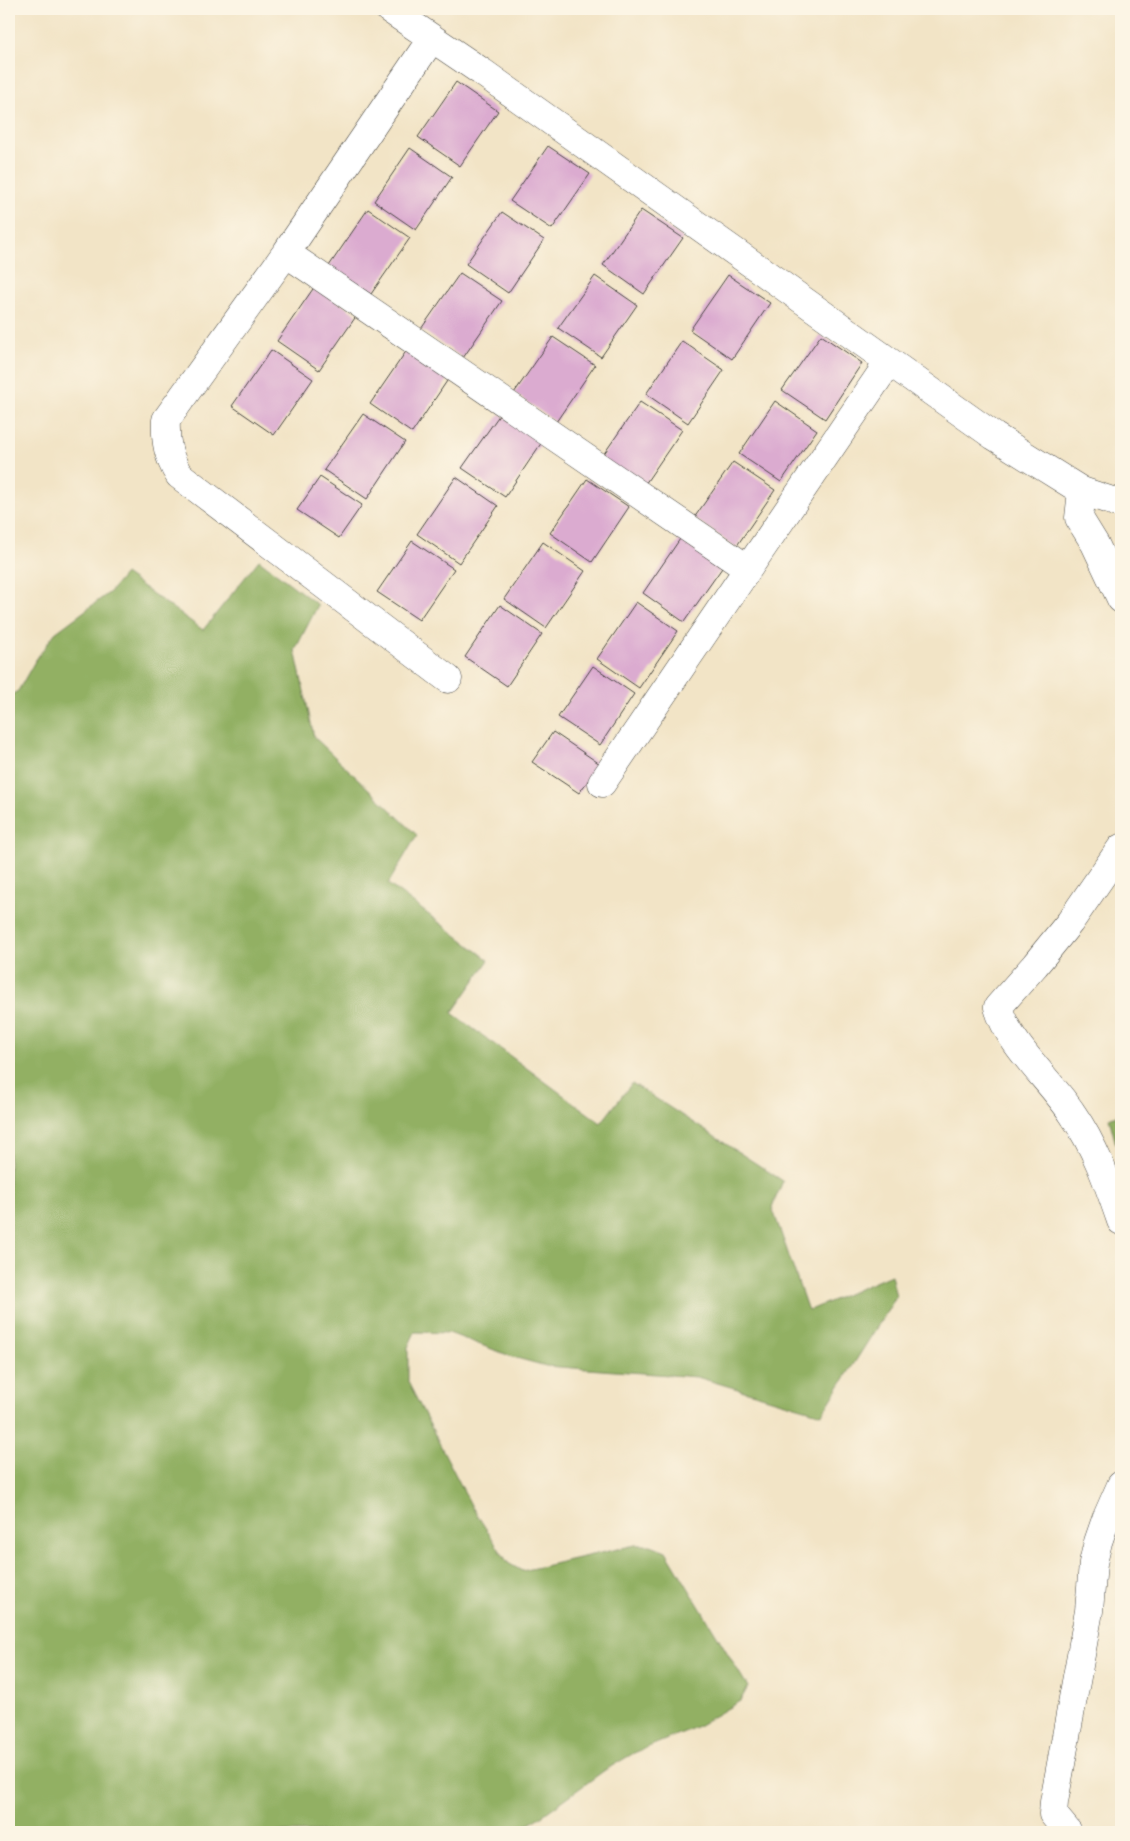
<svg xmlns="http://www.w3.org/2000/svg" width="1130" height="1841" font-family="'Indie Flower',sans-serif">
  <style>
    .forest { fill: #92b063; stroke: #5e6e47 }
    .building { fill: #dbabd0 }
    .lines { fill: none; stroke-linecap: round; stroke-linejoin: round }
    .minor-casing { stroke: #494742; stroke-width: 29 }
    .minor { stroke: #fff; stroke-width: 28 }
  </style>
  <rect width="100%" height="100%" fill="#fcf5e5"/>
  <filter id="ink" filterUnits="userSpaceOnUse"><feTurbulence type="fractalNoise" baseFrequency=".02" numOctaves="2"/><feDisplacementMap in="SourceGraphic" scale="10" xChannelSelector="R" yChannelSelector="G"/><feConvolveMatrix kernelMatrix="1 2 1 2 8 2 1 2 1" color-interpolation-filters="sRGB"/></filter>
  <filter id="wash" filterUnits="userSpaceOnUse"><feTurbulence type="fractalNoise" baseFrequency=".0096" numOctaves="4" result="noise"/><feDisplacementMap in="SourceGraphic" scale="20" xChannelSelector="R" yChannelSelector="G"/><feGaussianBlur stdDeviation="1.12" result="paint"/><feColorMatrix in="noise" values="0 0 0 0 0 0 0 0 0 0 0 0 0 0 0 0 0 1.4 0 .05"/><feComposite in="paint" operator="in"/></filter>
  <g filter="url(#wash)">
    <rect width="100%" height="100%" fill="#f2e4c6"/>
    <path class="forest" d="M259 560 318 605 295 650 314 737 417 835 388 884 489 960 452 1013 601 1123 632 1083 783 1181 772 1207 808 1311 891 1275 896 1297 822 1414 697 1377 546 1366 513 1357 449 1333 415 1332 408 1347V1382L472 1507 508 1563 522 1571 635 1545H651L666 1551 748 1687 740 1701 696 1727 634 1753 605 1770 536 1820 515 1832H9V696L18 691 35 661 55 633 110 592 125 574 203 630Z
      M1121 1113V1112V1163L1109 1118Z"/>
    <g id="blocks">
      <path class="building" d="M456 82 498 111 460 166 418 137Z
        M548 146 590 174 552 229 510 201Z
        M410 148 452 177 416 230 374 201Z
        M368 209 410 238 371 294 329 266Z
        M641 210 683 238 644 294 603 265Z
        M502 212 544 240 508 293 466 264Z
        M460 273 502 301 463 358 421 329Z
        M728 275 770 303 732 359 690 330Z
        M595 276 637 305 601 357 558 328Z
        M315 286 357 315 319 370 277 341Z
        M821 335 862 363 825 419 782 390Z
        M553 337 595 365 556 422 514 393Z
        M682 341 724 370 688 423 646 394Z
        M271 350 313 379 274 435 232 406Z
        M407 350 449 378 412 433 370 404Z
        M775 401 817 430 781 482 739 454Z
        M640 402 682 430 643 487 601 458Z
        M363 414 405 442 367 499 324 470Z
        M500 414 542 442 505 497 462 468Z
        M733 462 775 490 736 547 694 518Z
        M320 477 362 505 339 538 297 510Z
        M456 477 498 506 459 563 417 534Z
        M587 479 629 507 592 562 550 533Z
        M680 539 722 568 684 622 643 593Z
        M412 541 454 569 419 620 377 592Z
        M543 542 585 571 546 628 504 599Z
        M636 602 678 631 639 688 597 659Z
        M500 605 542 634 507 686 465 657Z
        M593 666 634 694 600 745 558 717Z
        M553 732 600 764 579 793 532 762Z"/>
    </g>
  </g>
  <g filter="url(#ink)">
    <use href="#blocks" fill-opacity="0" stroke="#494742" stroke-width="1"/>
    <g class="lines">
      <g class="minor-casing">
        <path id="minor" d="M389 9 482 72 994 436 1082 491 1121 504
          M432 38 286 253 166 420C165 441 168 457 179 475L448 679
          M286 253 748 569
          M1082 491 1079 518 1095 544 1121 599
          M602 783 889 362
          M1121 848 1070 922 1035 965 998 1007C1008 1044 1051 1081 1072 1113 1095 1146 1108 1183 1121 1221
          M1068 1832 1053 1814 1054 1802 1089 1611 1093 1563 1098 1542 1106 1519 1121 1485"/>
      </g>
      <use href="#minor" class="minor"/>
    </g>
  </g>
  <rect width="1130" height="1841" fill="none" stroke="#fcf5e5" stroke-width="30"/>
</svg>
